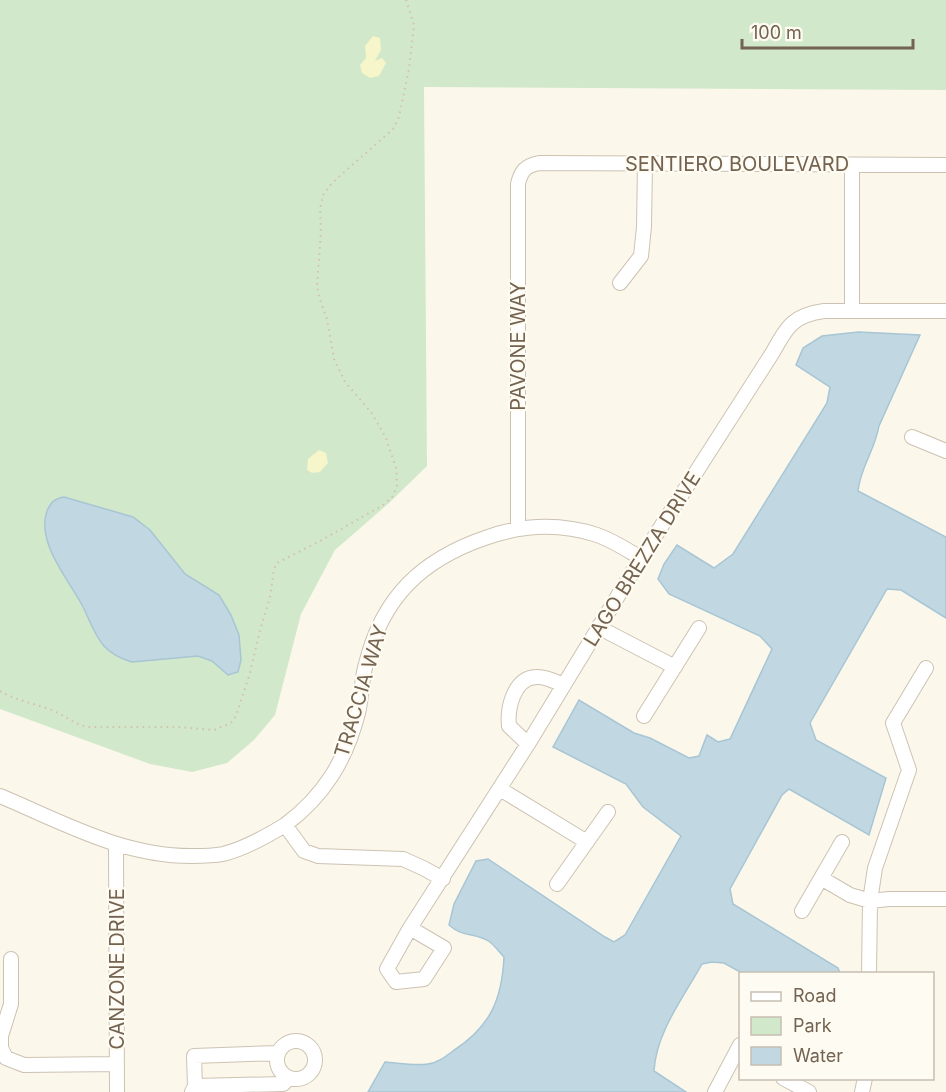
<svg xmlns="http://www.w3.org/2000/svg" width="946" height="1092" font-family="Inter,sans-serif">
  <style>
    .green { fill: #d1e8ca }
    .sand { fill: #f7f5ca }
    .water { fill: #c1d8e3; stroke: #a8c5d4; stroke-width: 1.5 }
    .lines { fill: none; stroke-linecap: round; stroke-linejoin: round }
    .minor-casing { stroke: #cdc2b2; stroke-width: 16 }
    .path { stroke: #d3c1a8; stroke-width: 2; stroke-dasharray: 1.5 4.5; stroke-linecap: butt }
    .minor { stroke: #fff; stroke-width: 14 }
    .labels { text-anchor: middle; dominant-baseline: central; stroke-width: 4.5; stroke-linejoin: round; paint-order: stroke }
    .street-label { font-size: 20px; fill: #746350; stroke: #fefbf2 }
  </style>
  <rect width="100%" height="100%" fill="#fbf8eb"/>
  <path class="green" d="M0 0H946V90L424 87 427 466 389 503 335 550 301 614 275 715 254 740 227 763 192 772 150 764 0 709Z"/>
  <path class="sand" d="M373 36 380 38 381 50 375 61 382 58 386 63 379 76 370 78 362 73 360 65 366 58 365 46Z
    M319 450 326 453 328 463 320 472 312 473 307 470 308 459Z"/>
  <path class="water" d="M858 332 920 335 879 426C875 450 860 468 858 491L946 537V618L901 590 887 589 810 723 816 740 886 778 869 835 789 789 782 795 730 889 733 904 838 968 840 973H742L724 963 712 962 702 964C684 997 656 1032 654 1071L686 1092H368L385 1062C399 1063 414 1066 428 1064 437 1063 445 1057 453 1051 490 1027 502 1000 504 957 499 952 495 946 490 942 476 932 463 938 449 925L454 904 476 861 488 859 605 937 614 942 625 935 681 836 643 807 626 784 553 747 579 700 634 733 650 738 689 758 699 756 707 735 718 742 730 739 772 649 760 636 669 594 658 579 664 564 677 545 714 568 733 554 827 403 830 387 796 365 803 348 822 336Z
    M64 497 133 517 150 530 185 574 219 595 231 615 239 635 241 660 238 672 228 675 212 661 198 656 132 662C122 659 111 654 104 646 94 635 89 618 82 605 68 579 36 542 47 511 51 502 54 499 64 497Z"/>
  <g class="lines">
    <g class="minor-casing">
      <path id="minor" d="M620 283 641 256 644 227 645 164
        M852 311V165
        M912 437 946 451
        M518 529V184C521 171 525 166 539 163L946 165
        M598 627 675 667
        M644 716 699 628
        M528 744 509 726C507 708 514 678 536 677 545 676 556 682 564 685
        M500 789 587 842
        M0 796C62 822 122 856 191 856 201 856 213 856 223 854 244 849 267 836 285 825L304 851 318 856 403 859 423 868 443 879
        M285 825C324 796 346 760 358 713 362 697 361 680 366 664 382 598 421 560 485 538 521 525 560 523 597 535 612 540 627 550 641 558
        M116 845 117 1092
        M821 878 850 895 870 901 889 899H946
        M557 884 608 812
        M802 911 842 842
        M410 928 444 948 424 979 396 982 387 969 410 928 528 744 641 558 773 352C787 326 794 315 824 311H946
        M11 959V1004L1 1036V1048L6 1058 24 1065 117 1064
        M869 974 870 901 875 868 909 770 893 723 926 668
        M277 1060a19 19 0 1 1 38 0a19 19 0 1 1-38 0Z
        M783 1078 809 1092
        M195 1086 283 1084 289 1078
        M192 1092 195 1086 194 1056 278 1053
        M715 1092 740 1045
        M862 1092 865 1078"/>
    </g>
    <path class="path" d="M0 691C15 700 32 703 49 709 63 714 73 724 88 727H178L214 730 231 723 236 716 250 673 260 630 270 598 274 569 277 563 322 540 383 505 393 496 397 485 396 468 386 438 371 412 345 382 334 359 327 319 319 297 317 286 321 232 320 209 323 195 332 183 393 129 399 117 409 69 414 25 406 0"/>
    <use href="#minor" class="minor"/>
  </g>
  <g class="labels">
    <g class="street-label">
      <text x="737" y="164">SENTIERO BOULEVARD</text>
      <text transform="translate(518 346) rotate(-90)">PAVONE WAY</text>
      <text transform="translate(642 559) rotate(-58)">LAGO BREZZA DRIVE</text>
      <text transform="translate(361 691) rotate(-73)">TRACCIA WAY</text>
      <text transform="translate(117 969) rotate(-90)">CANZONE DRIVE</text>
    </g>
  </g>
  <rect x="739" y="972" width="195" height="108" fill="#fefbf2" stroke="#c7beb1" stroke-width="1.5"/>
  <rect x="751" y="992" width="30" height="9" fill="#ffffff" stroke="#c7beb1" stroke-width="1.5"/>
  <text x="793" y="1002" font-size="18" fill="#746350">Road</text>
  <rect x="751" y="1017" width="30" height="18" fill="#d1e8ca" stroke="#c7beb1" stroke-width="1.5"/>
  <text x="793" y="1032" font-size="18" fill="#746350">Park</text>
  <rect x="751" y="1047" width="30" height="18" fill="#c1d8e3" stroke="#c7beb1" stroke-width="1.5"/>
  <text x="793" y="1062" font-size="18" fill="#746350">Water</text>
  <path d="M742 39v9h171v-9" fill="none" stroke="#746350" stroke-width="3"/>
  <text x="751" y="39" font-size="18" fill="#746350" stroke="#fefbf2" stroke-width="4.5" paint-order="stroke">100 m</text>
</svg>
